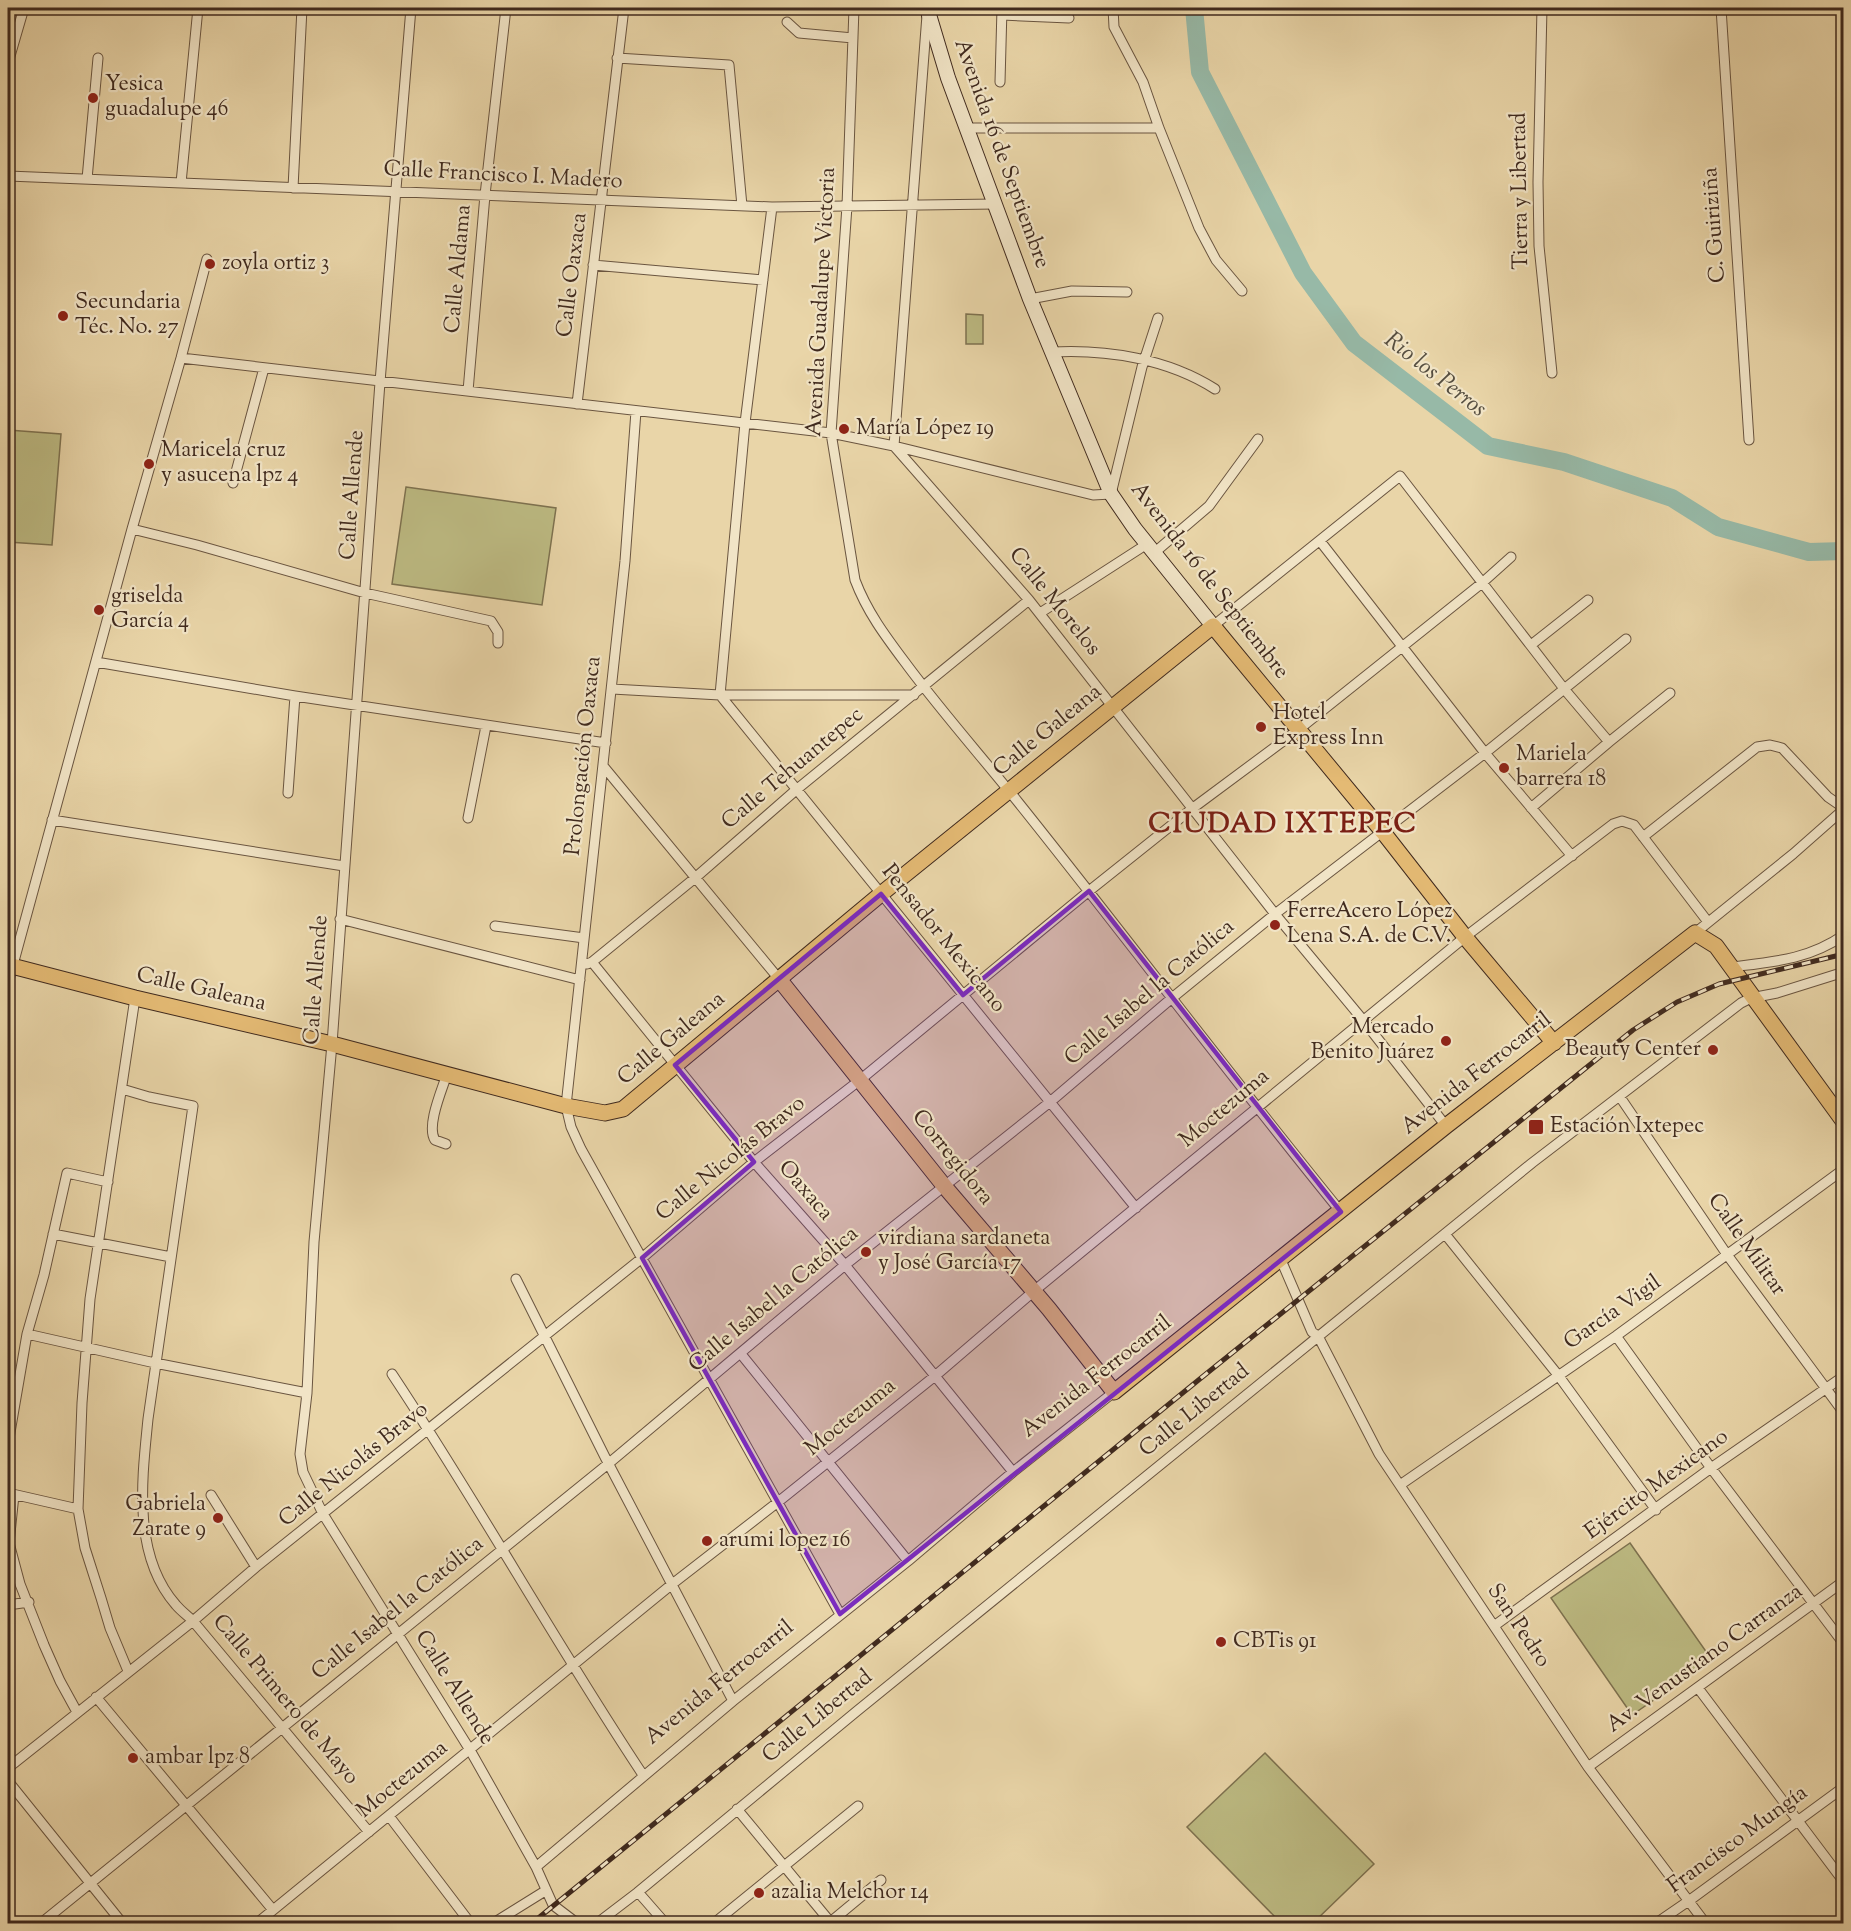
<svg xmlns="http://www.w3.org/2000/svg" width="1851" height="1931" font-family="'Sorts Mill Goudy',serif">
  <style>
    .park { fill: #bdbb83; stroke: #7e7250; stroke-width: 1.5 }
    .lines { fill: none; stroke-linecap: round; stroke-linejoin: round }
    .river { stroke: #97b9a7; stroke-width: 18 }
    .street-casing { stroke: #6a5540; stroke-width: 11 }
    .secondary-casing { stroke: #402a1e; stroke-width: 16 }
    .primary-casing { stroke: #402a1e; stroke-width: 17 }
    .street { stroke: #f1e4c6; stroke-width: 9 }
    .secondary { stroke: #f1e4c6; stroke-width: 14 }
    .primary { stroke: #e4ba74; stroke-width: 15 }
    .rail-casing { stroke: #402a1e; stroke-width: 5 }
    .rail { stroke: #f1e4c6; stroke-width: 3; stroke-dasharray: 9; stroke-linecap: butt }
    .marked { fill: #7b2cbf; fill-opacity: 0.2; stroke: #7b2cbf; stroke-width: 4.5; stroke-linejoin: round }
    .poi-dot { fill: #8f2418; stroke: #f1e4c6; stroke-width: 2 }
    .labels { text-anchor: middle; dominant-baseline: central; stroke-width: 4.5; stroke-linejoin: round; paint-order: stroke }
    .poi-label { font-size: 22px; fill: #402a1e; stroke: #f1e4c6; text-anchor: start }
    .street-label { font-size: 22px; fill: #402a1e; stroke: #f1e4c6 }
    .water-label { font-size: 24px; font-style: italic; fill: #564e40; stroke: #f1e4c6 }
    .district-label { font-size: 28px; font-weight: bold; letter-spacing: 1.5px; fill: #7a1f14; stroke: #f1e4c6 }
  </style>
  <rect width="100%" height="100%" fill="#e9d5a8"/>
  <filter id="stains"><feTurbulence type="fractalNoise" baseFrequency=".00333" numOctaves="4"/><feColorMatrix values="0 0 0 0 .2 0 0 0 0 .09 0 0 0 0 .02 0 0 0 .5 -.17"/></filter>
  <radialGradient id="worn" r=".72"><stop offset=".6" stop-color="#630" stop-opacity="0"/><stop offset="1" stop-color="#630" stop-opacity=".3"/></radialGradient>
  <path class="park" d="M966 314 983 315V344H966Z
    M8 430 61 434 52 545 8 542Z
    M406 487 556 508 542 605 392 584Z
    M1630 1543 1712 1660 1632 1715 1551 1598Z
    M1265 1753 1374 1864 1313 1923H1281L1187 1827Z"/>
  <g class="lines">
    <path class="river" d="M1194 8 1200 72 1303 273 1354 343 1488 446 1564 462 1672 498 1718 527 1809 552 1844 551"/>
    <g class="street-casing">
      <path id="street" d="M411 8 380 382 332 1044 314 1242 307 1393 300 1454 303 1472 323 1514 470 1750 536 1867 553 1905 578 1924
        M854 8 847 206 831 433 855 580C867 612 886 637 907 665 942 712 981 756 1018 802 1127 938 1231 1077 1341 1212
        M1113 8 1114 27 1143 82 1159 128 1199 228 1216 260 1242 291
        M1542 8 1538 182 1539 246 1552 373
        M1721 8 1749 440
        M927 15 894 446 1029 600 1275 914 1363 1020 1446 1126
        M1002 15 1069 18
        M787 22 799 33 853 38
        M617 58 729 65 742 206
        M8 63 24 8
        M1000 82 1002 8
        M966 128H1159
        M8 176 772 207 996 204
        M87 179 98 58
        M181 183 198 8
        M293 188 302 8
        M772 207 745 423 720 695 1136 1208
        M593 265 763 280
        M1030 299 1072 291 1127 292
        M1052 352C1107 349 1168 359 1215 389
        M181 358 831 433 894 446 1093 495 1111 494 1142 367 1158 318
        M468 391 485 195 506 8
        M577 404 624 8
        M636 411 625 561 566 1106 571 1127 581 1149 840 1614
        M233 483 264 368
        M132 529 197 545 365 593 491 621 498 632V643
        M1320 541 1485 753 1572 856
        M1154 553 1209 506 1258 439
        M1040 613 1147 544
        M1213 626 1400 476 1565 690 1609 742
        M1531 645 1588 600
        M96 662 295 696 606 743
        M612 689 720 695H914
        M604 767 779 979
        M288 793 295 696
        M1531 808 1609 742 1670 693
        M468 818 486 726
        M52 820 344 866
        M1643 837 1757 747 1770 745 1782 748 1828 797 1844 808
        M340 919 580 980
        M495 926 584 938
        M1695 933 1793 854 1844 809
        M592 962 754 1162 845 1265 1013 1472
        M587 964 592 962 695 878 796 790 1029 600
        M1731 967C1772 962 1808 960 1844 935
        M8 983 132 529 181 358 207 259
        M122 1089 149 1097 193 1106 148 1419C142 1479 132 1555 176 1605 181 1611 188 1616 193 1621L369 1832
        M1620 1097 1728 1256 1844 1413
        M446 1144 435 1140C426 1126 442 1090 447 1074
        M53 1234 171 1257
        M1445 1234 1558 1375 1656 1510
        M1281 1260 1312 1332 1318 1336 1379 1454 1588 1767 1706 1924
        M516 1279 605 1457 733 1701
        M27 1334 155 1363 307 1393
        M1616 1336 1711 1468 1844 1644
        M741 1354 908 1561
        M392 1374C479 1505 556 1644 643 1775
        M8 1444 27 1334 44 1275 67 1173 108 1182
        M1400 1485 1616 1336 1844 1169
        M8 1493 78 1509
        M14 1495 9 1543 20 1584 44 1645 60 1681 77 1712
        M211 1495 256 1567
        M8 1605 29 1602
        M1494 1626 1711 1468 1844 1376
        M128 1671 110 1628 101 1598 85 1548 78 1509 82 1403 90 1299 135 998
        M1698 1688 1844 1882
        M96 1697 273 1910
        M1588 1767 1844 1581
        M8 1768 193 1621 256 1567 642 1258 754 1162 860 1080 1089 891 1193 808 1298 730 1482 583 1511 557
        M8 1781 123 1924
        M737 1809 832 1924
        M389 1816 471 1924
        M536 1867 733 1701 908 1561 1013 1472 1114 1392
        M638 1892 666 1924
        M40 1924 608 1464 845 1265 1050 1102 1172 998 1275 914 1485 753 1626 639
        M256 1924 671 1585 778 1502 935 1376 1034 1291 1465 937 1613 824 1622 821 1634 825 1708 922
        M492 1924 545 1891
        M596 1924 638 1892 857 1711 1532 1163 1741 1003 1751 998 1777 993 1844 972
        M713 1924 858 1806
        M828 1924 881 1880
        M1655 1924 1690 1900 1844 1787"/>
    </g>
    <g class="secondary-casing">
      <path id="secondary" d="M927 8 948 78 1030 299 1111 494 1135 529 1213 626"/>
    </g>
    <g class="primary-casing">
      <path id="primary" d="M8 965 135 998 332 1044 566 1106 605 1113 623 1109 881 894 1213 626 1383 832 1465 937 1554 1043
        M779 979 945 1187 1049 1309 1114 1392 1446 1126 1695 933 1716 946 1844 1122"/>
    </g>
    <use href="#street" class="street"/>
    <use href="#secondary" class="secondary"/>
    <use href="#primary" class="primary"/>
    <g class="rail-casing">
      <path id="rail" d="M531 1924 1201 1378 1633 1030 1677 1002 1719 984 1844 954"/>
    </g>
    <use href="#rail" class="rail"/>
  </g>
  <path class="marked" d="M1089 891 1341 1212 840 1614 642 1258 754 1162 675 1065 881 894 963 995Z"/>
  <g class="poi-dot">
    <circle cx="93" cy="98" r="6"/>
    <circle cx="210" cy="264" r="6"/>
    <circle cx="63" cy="316" r="6"/>
    <circle cx="844" cy="429" r="6"/>
    <circle cx="149" cy="464" r="6"/>
    <circle cx="99" cy="610" r="6"/>
    <circle cx="1261" cy="727" r="6"/>
    <circle cx="1504" cy="768" r="6"/>
    <circle cx="1275" cy="925" r="6"/>
    <circle cx="1446" cy="1041" r="6"/>
    <circle cx="1713" cy="1050" r="6"/>
    <rect x="1528" y="1119" width="16" height="16" rx="3"/>
    <circle cx="866" cy="1252" r="6"/>
    <circle cx="218" cy="1518" r="6"/>
    <circle cx="707" cy="1541" r="6"/>
    <circle cx="1221" cy="1642" r="6"/>
    <circle cx="133" cy="1758" r="6"/>
    <circle cx="759" cy="1893" r="6"/>
  </g>
  <g class="labels">
    <g class="poi-label">
      <text x="105" y="85">Yesica<tspan x="105" dy="25">guadalupe 46</tspan></text>
      <text x="222" y="264">zoyla ortiz 3</text>
      <text x="75" y="303">Secundaria<tspan x="75" dy="25">Téc. No. 27</tspan></text>
      <text x="856" y="429">María López 19</text>
      <text x="161" y="451">Maricela cruz<tspan x="161" dy="25">y asucena lpz 4</tspan></text>
      <text x="111" y="597">griselda<tspan x="111" dy="25">García 4</tspan></text>
      <text x="1273" y="714">Hotel<tspan x="1273" dy="25">Express Inn</tspan></text>
      <text x="1516" y="755">Mariela<tspan x="1516" dy="25">barrera 18</tspan></text>
      <text x="1287" y="912">FerreAcero López<tspan x="1287" dy="25">Lena S.A. de C.V.</tspan></text>
      <text x="1434" y="1028" text-anchor="end">Mercado<tspan x="1434" dy="25">Benito Juárez</tspan></text>
      <text x="1701" y="1050" text-anchor="end">Beauty Center</text>
      <text x="1550" y="1127">Estación Ixtepec</text>
      <text x="878" y="1239">virdiana sardaneta<tspan x="878" dy="25">y José García 17</tspan></text>
      <text x="206" y="1505" text-anchor="end">Gabriela<tspan x="206" dy="25">Zarate 9</tspan></text>
      <text x="719" y="1541">arumi lopez 16</text>
      <text x="1233" y="1642">CBTis 91</text>
      <text x="145" y="1758">ambar lpz 8</text>
      <text x="771" y="1893">azalia Melchor 14</text>
    </g>
    <g class="street-label">
      <text transform="translate(1001 154) rotate(70)">Avenida 16 de Septiembre</text>
      <text transform="translate(503 176) rotate(3)">Calle Francisco I. Madero</text>
      <text transform="translate(1521 191) rotate(-91)">Tierra y Libertad</text>
      <text transform="translate(1715 225) rotate(-94)">C. Guiriziña</text>
      <text transform="translate(459 269) rotate(-85)">Calle Aldama</text>
      <text transform="translate(573 275) rotate(-83)">Calle Oaxaca</text>
      <text transform="translate(822 302) rotate(-87)">Avenida Guadalupe Victoria</text>
      <text transform="translate(353 495) rotate(-86)">Calle Allende</text>
      <text transform="translate(1209 581) rotate(52)">Avenida 16 de Septiembre</text>
      <text transform="translate(1054 602) rotate(51)">Calle Morelos</text>
      <text transform="translate(1048 731) rotate(-39)">Calle Galeana</text>
      <text transform="translate(584 756) rotate(-84)">Prolongación Oaxaca</text>
      <text transform="translate(793 769) rotate(-40)">Calle Tehuantepec</text>
      <text transform="translate(943 939) rotate(51)">Pensador Mexicano</text>
      <text transform="translate(317 980) rotate(-86)">Calle Allende</text>
      <text transform="translate(201 990) rotate(13)">Calle Galeana</text>
      <text transform="translate(1150 993) rotate(-40)">Calle Isabel la Católica</text>
      <text transform="translate(672 1039) rotate(-40)">Calle Galeana</text>
      <text transform="translate(1477 1074) rotate(-38)">Avenida Ferrocarril</text>
      <text transform="translate(1225 1109) rotate(-40)">Moctezuma</text>
      <text transform="translate(952 1158) rotate(51)">Corregidora</text>
      <text transform="translate(731 1159) rotate(-39)">Calle Nicolás Bravo</text>
      <text transform="translate(805 1191) rotate(49)">Oaxaca</text>
      <text transform="translate(1746 1245) rotate(55)">Calle Militar</text>
      <text transform="translate(774 1300) rotate(-40)">Calle Isabel la Católica</text>
      <text transform="translate(1613 1313) rotate(-35)">García Vigil</text>
      <text transform="translate(1097 1377) rotate(-38)">Avenida Ferrocarril</text>
      <text transform="translate(1195 1411) rotate(-39)">Calle Libertad</text>
      <text transform="translate(851 1418) rotate(-39)">Moctezuma</text>
      <text transform="translate(354 1465) rotate(-39)">Calle Nicolás Bravo</text>
      <text transform="translate(1657 1485) rotate(-36)">Ejército Mexicano</text>
      <text transform="translate(398 1609) rotate(-39)">Calle Isabel la Católica</text>
      <text transform="translate(1518 1626) rotate(56)">San Pedro</text>
      <text transform="translate(1705 1659) rotate(-36)">Av. Venustiano Carranza</text>
      <text transform="translate(720 1683) rotate(-39)">Avenida Ferrocarril</text>
      <text transform="translate(454 1688) rotate(58)">Calle Allende</text>
      <text transform="translate(285 1700) rotate(50)">Calle Primero de Mayo</text>
      <text transform="translate(818 1717) rotate(-39)">Calle Libertad</text>
      <text transform="translate(403 1780) rotate(-39)">Moctezuma</text>
      <text transform="translate(1738 1840) rotate(-36)">Francisco Mungía</text>
    </g>
    <g class="water-label">
      <text transform="translate(1435 375) rotate(38)">Rio los Perros</text>
    </g>
    <g class="district-label">
      <text x="1283" y="825">CIUDAD IXTEPEC</text>
    </g>
  </g>
  <rect width="1851" height="1931" fill="none" stroke="#e9d5a8" stroke-width="30"/>
  <rect x="9" y="9" width="1833" height="1913" fill="none" stroke="#402a1e" stroke-width="3"/>
  <rect x="15" y="15" width="1821" height="1901" fill="none" stroke="#402a1e" stroke-width="1.5"/>
  <rect width="100%" height="100%" filter="url(#stains)"/>
  <rect width="100%" height="100%" fill="url(#worn)"/>
</svg>
